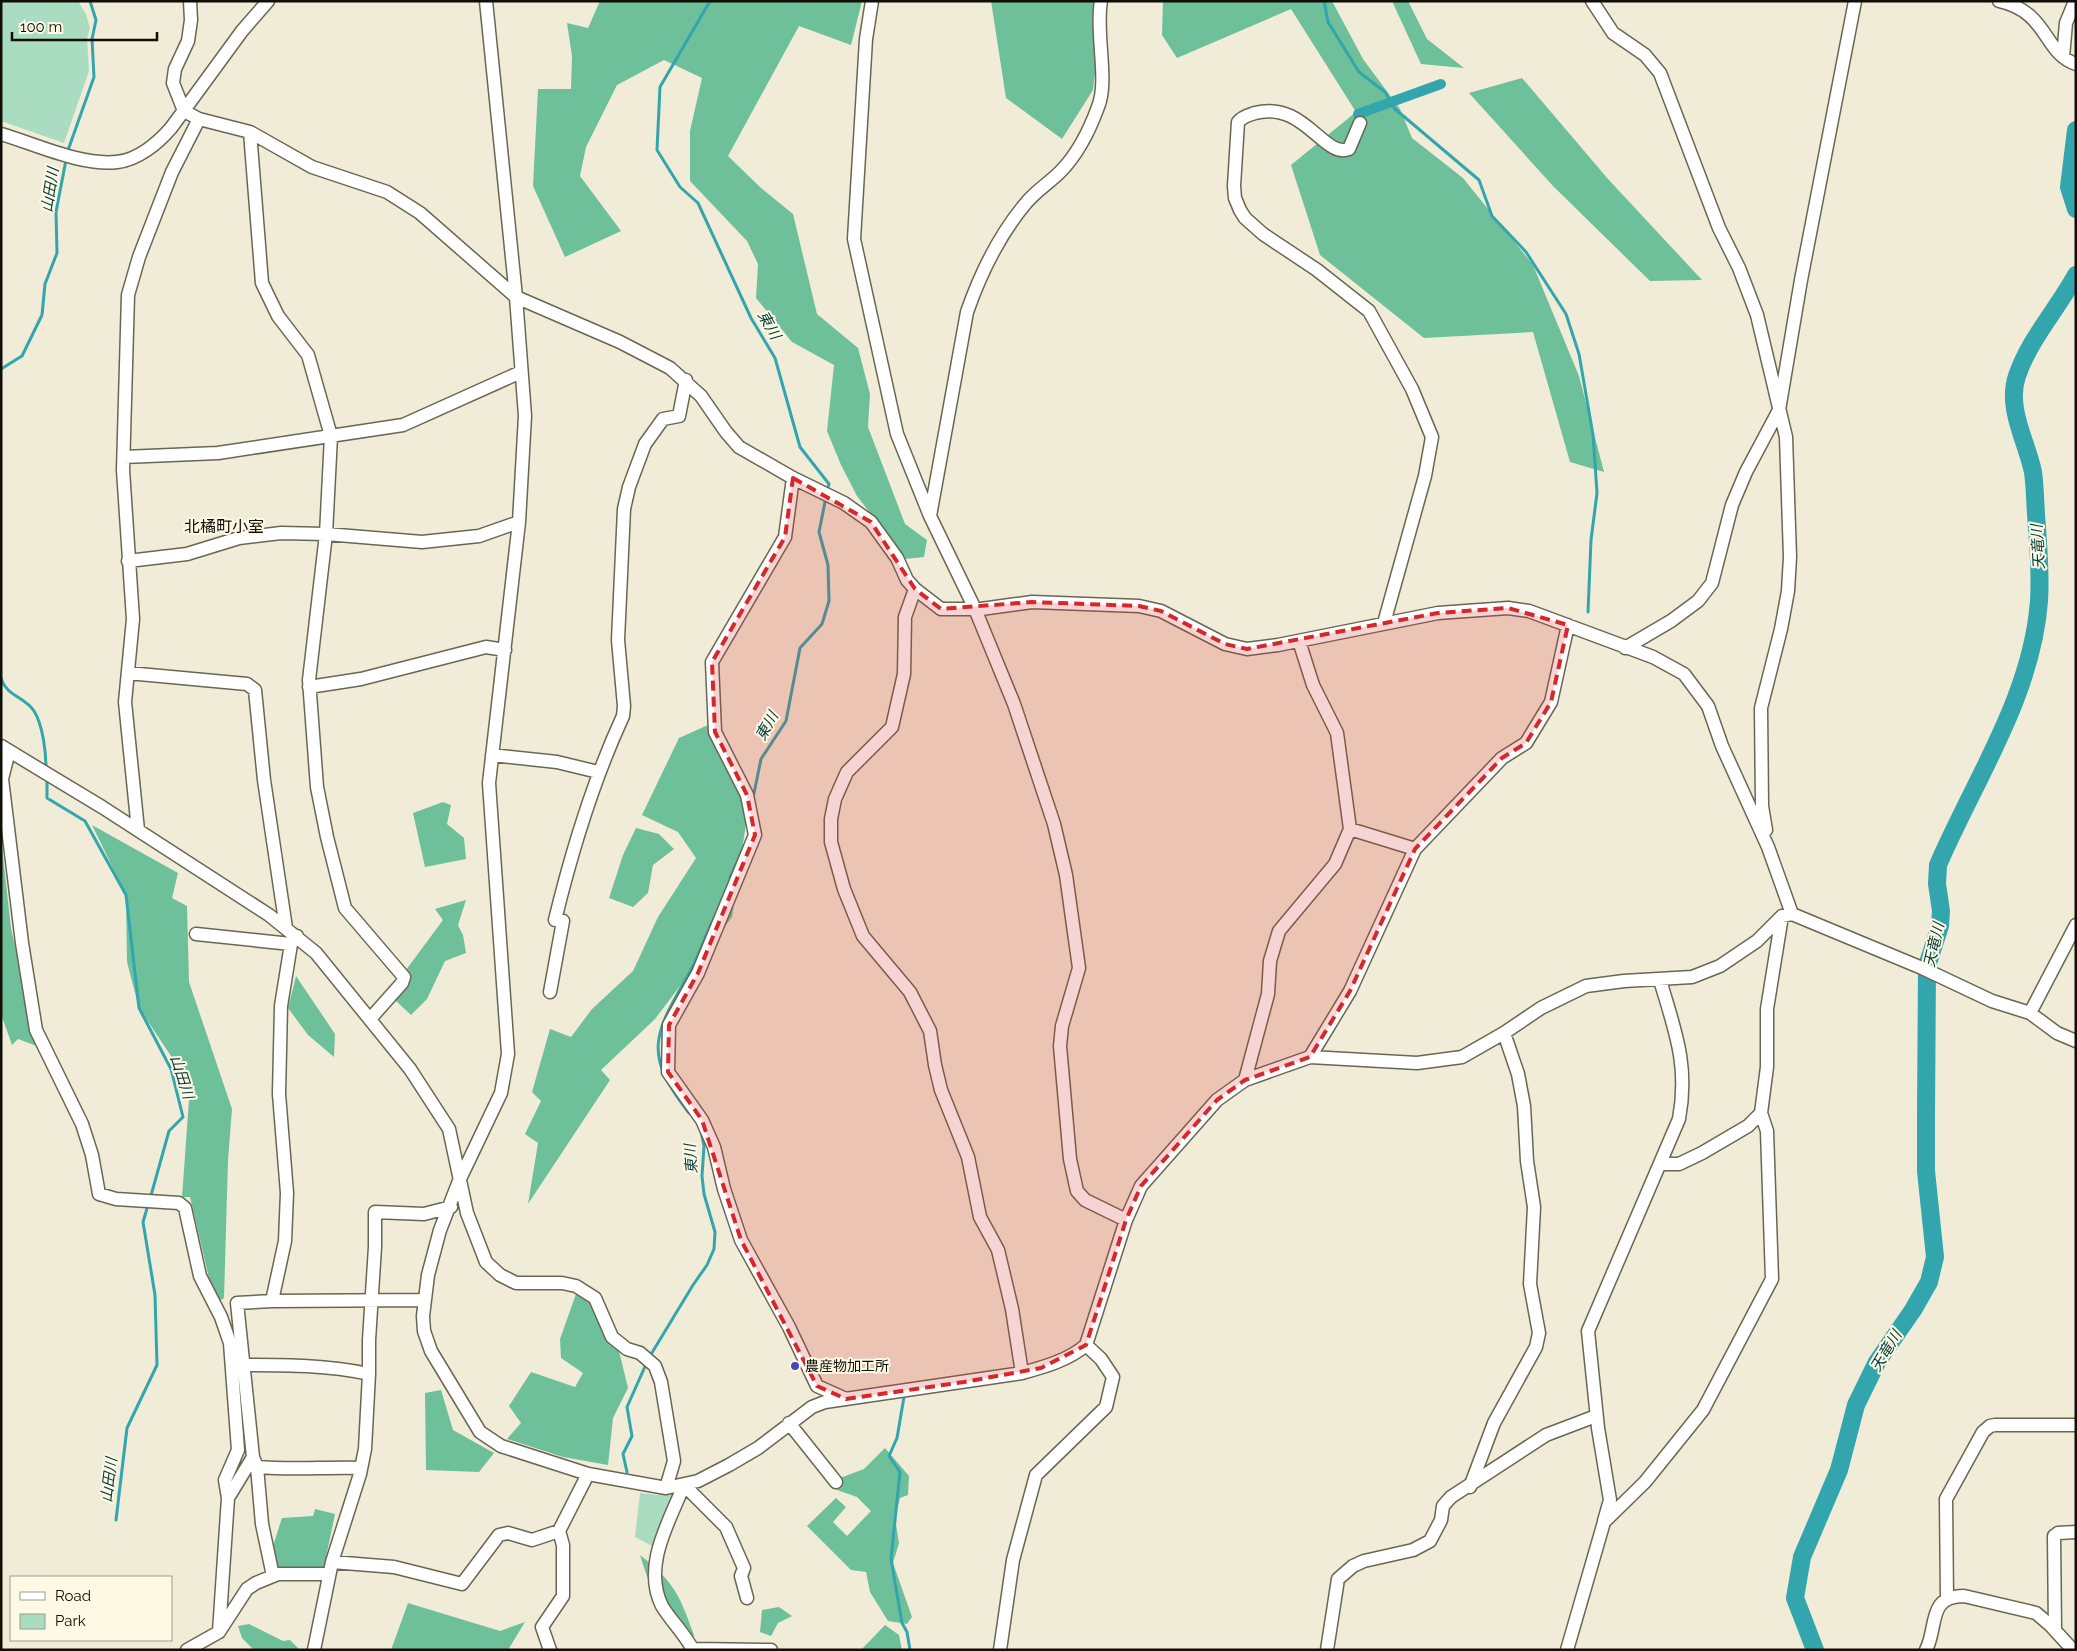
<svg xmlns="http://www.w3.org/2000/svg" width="2077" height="1651" font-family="Raleway,'Noto Sans JP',sans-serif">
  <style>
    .green { fill: #aadcc2 }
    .forest { fill: #6ec09a }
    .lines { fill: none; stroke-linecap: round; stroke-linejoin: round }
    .stream { stroke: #33a5ad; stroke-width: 3 }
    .canal { stroke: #33a5ad; stroke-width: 10 }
    .river { stroke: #33a5ad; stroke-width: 18 }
    .minor-casing { stroke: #696654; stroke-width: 15 }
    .minor { stroke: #fff; stroke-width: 12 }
    .marked { fill: #d62828; fill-opacity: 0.2; stroke: #d62828; stroke-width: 4; stroke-dasharray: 10 6; stroke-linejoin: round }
    .poi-dot { fill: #4647bc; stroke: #fdf9e5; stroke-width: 2 }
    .labels { text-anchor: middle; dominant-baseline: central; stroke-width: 4; stroke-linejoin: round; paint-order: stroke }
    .poi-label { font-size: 14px; fill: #0f0e07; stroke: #fdf9e5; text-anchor: start }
    .water-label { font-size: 15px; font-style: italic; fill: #02383b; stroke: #fdf9e5 }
    .quarter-label { font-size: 16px; fill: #0f0e07; stroke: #fdf9e5 }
  </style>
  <rect width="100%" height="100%" fill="#f0ecd8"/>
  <path class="green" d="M1 1H78L86 14 90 28 87 38 89 71 64 143 1 121Z
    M640 1493 658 1495 676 1493 656 1548 635 1537Z"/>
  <path class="forest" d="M600 1H862L851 45 799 26 728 156 761 188 793 214 817 314 858 348 870 394 868 427 905 524 927 540 924 557 905 559 857 496 841 465 827 431 834 365 792 342 756 298 758 264 747 241 690 181V131L702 78 664 60 617 85 586 147 580 176 621 231 565 257 533 186 538 89H571L572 56 567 23 588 28Z
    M991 1H1103L1093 90 1062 139 1006 98Z
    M1163 1H1332L1363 59 1400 109 1412 138 1463 178 1533 265 1579 376 1604 472 1570 462 1533 332 1424 338 1320 255 1291 165 1356 112 1291 9 1177 58 1162 35Z
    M1392 1H1408L1427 39 1464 68 1421 64Z
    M1522 78 1608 179 1702 280 1650 281 1553 186 1469 93Z
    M708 725 744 776 746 824 732 917 655 1019 601 1070 610 1080 528 1204 538 1143 525 1134 541 1101 532 1092 550 1029 571 1037 592 1009 633 971 658 917 696 858 678 832 642 815 679 738Z
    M443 802 451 805 447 824 464 838 466 859 425 867 413 813Z
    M92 825 178 873 172 898 187 906 189 982 232 1109 228 1160 224 1298 215 1304 190 1197H182L189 1100 173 1059 139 1008 127 962 126 895Z
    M636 828 659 834 674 849 653 865 648 893 633 907 609 898 623 855Z
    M2 848 11 928 37 1046 18 1039 12 1045 1 1014Z
    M466 900 458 925 463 935 466 953 445 961 427 999 411 1015 394 999 406 970 443 920 435 909Z
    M296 976 335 1034 334 1057 308 1035 288 1008Z
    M576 1294 592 1301 607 1340 619 1351 628 1388 613 1418 608 1465 563 1457 507 1439 521 1423 509 1406 531 1372 575 1387 583 1373 561 1358 560 1339Z
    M441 1390 453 1430 494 1453 479 1472 426 1470 425 1393Z
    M885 1448 909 1476 908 1495 900 1498 895 1518 899 1543 893 1563 912 1617 907 1624 888 1621 870 1592 866 1572 851 1570 807 1526 836 1498 846 1507 833 1522 847 1536 871 1511 857 1497 837 1490 840 1478 864 1469Z
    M315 1509 335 1514 324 1567H278L272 1549 282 1518 313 1516Z
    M640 1555C675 1583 679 1594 694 1635L688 1650H685C665 1619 650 1590 640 1555Z
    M408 1603 500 1631 525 1622 508 1650H391Z
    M779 1607 792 1616 778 1623 771 1636 760 1632 762 1610Z
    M249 1624 283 1641 290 1640 300 1650H254L242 1638 238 1626Z
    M885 1625 899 1635 902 1650H861Z"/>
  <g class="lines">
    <path class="stream" d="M710 1 660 87 657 150 680 187 698 203 751 318 775 358 800 447 829 484 827 491
      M1324 1 1328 22 1359 72 1385 92 1395 109 1479 180 1492 216 1526 252 1566 314 1579 354 1593 435 1595 463 1597 493 1591 540 1588 612
      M67 153 94 77 92 39 96 20 90 1
      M1 369 22 356 42 315 45 284 57 253 56 212 66 160
      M1 678C6 696 25 697 34 711 43 725 46 753 46 769
      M47 778V798L85 821 126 895 139 1008 171 1069 183 1117 169 1131 150 1199
      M753 798 761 759 786 721 800 648 822 624 829 601 828 565 819 532 826 497
      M730 878 744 847
      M689 1113C640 1051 656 1032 691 970 700 952 707 932 716 914
      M650 1356 693 1285 707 1265 714 1249 715 1232 704 1194 702 1176 704 1146 701 1131
      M904 1397 897 1438 889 1456 900 1472 891 1559 902 1623 907 1632 910 1650
      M627 1472 623 1454 632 1436 627 1407 647 1362
      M116 1520 127 1428 157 1365 155 1295 143 1222 148 1205"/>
    <path class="canal" d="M1358 114 1441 84"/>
    <path class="river" d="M2076 130 2069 187 2076 209
      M1815 1650 1795 1598 1802 1557 1839 1470 1856 1405 1877 1362 1913 1310 1929 1282 1935 1257 1926 1171V1115L1927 966 1940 926 1941 911 1937 884 1938 865C1975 779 2032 696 2039 601 2041 572 2038 543 2036 514 2035 500 2035 486 2033 472 2027 442 2006 408 2017 376 2029 340 2058 308 2076 275"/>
    <g class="minor-casing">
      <path id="minor" d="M190 1 191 20 188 41 175 69 173 83 184 111 199 119 250 132 312 167 387 192 420 213 516 297 620 342 670 368 701 396 726 432 739 447 793 478 844 503 871 522 897 558 907 580 915 589 941 609H981L1032 602 1139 606 1161 611 1225 644 1247 649 1278 645 1438 613 1508 608 1529 611 1653 657 1684 674 1708 706 1722 746 1768 847 1792 914
        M486 1 516 297 525 416 519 522 489 783 508 1054 501 1093 459 1181 440 1230 428 1275 423 1316 424 1331 431 1351 480 1432 501 1446 588 1474 666 1488 698 1481 729 1465 758 1448 812 1407 825 1402 1022 1373C1044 1367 1069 1360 1086 1345L1126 1220 1141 1186 1217 1100 1245 1080 1310 1057 1417 1063 1462 1057 1504 1033 1541 1008 1586 986 1624 981 1692 977 1720 966 1757 941 1782 916 1792 914 1922 968 1992 1001 2030 1013 2057 1033 2076 1041
        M872 1 866 39 854 239 897 434 930 516 975 609 1014 704 1054 824 1066 875 1079 968 1062 1026 1060 1046 1070 1159 1077 1191 1085 1200 1126 1220
        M1592 1 1613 33 1645 55 1660 73 1719 228 1739 268 1757 315 1786 437 1790 557 1788 591 1781 629 1761 708 1762 806 1766 830
        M1999 1C2049 12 2043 53 2076 64
        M2063 57 2066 23 2075 1
        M1360 123 1349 149C1324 159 1304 100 1255 113 1249 115 1243 116 1238 122L1234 186 1235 198 1240 210 1245 218 1263 234 1317 270 1369 311 1412 389 1432 437 1425 476 1384 623
        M250 132 262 283 278 316 308 355 331 436 326 534 309 680 317 787 327 837 345 908 404 977 402 983 370 1019
        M1 134C35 144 81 166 117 162 138 160 158 143 171 128L242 31 268 1
        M124 457 218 453 403 425 521 372
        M793 478 785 537 712 662 715 732 747 795 755 835 698 973 669 1025 668 1072 702 1120 714 1147 724 1189 741 1240 789 1327 817 1386 846 1399
        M930 516 967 312C981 272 999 235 1026 203 1036 191 1049 183 1060 172 1077 155 1090 129 1098 107 1109 81 1095 32 1101 1
        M128 561 187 554 239 538 281 533 326 534 422 542 479 536 519 522
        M915 589 905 617 904 674 892 727 847 772 835 799 831 819V842L844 889 863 936 910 992 930 1031 935 1065 941 1090 968 1157 980 1217 998 1250 1012 1309 1022 1373
        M1625 648 1671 621 1698 601 1712 583 1732 505 1746 472 1779 410 1801 280 1855 1
        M128 673 247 684 255 690 264 780 286 928
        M309 687 361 679 486 647 505 650
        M1 746 102 807 269 915 316 953 410 1069 449 1129 467 1213 486 1262 500 1275 516 1283H562L576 1286 595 1298 612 1337 627 1349 640 1353 655 1366 661 1382 674 1461 666 1488
        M9 751 2 779 22 943 36 1030 82 1124 92 1155 99 1194 116 1199 179 1203 185 1208 200 1276 221 1317 230 1343 238 1450 225 1480 228 1498 219 1632
        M492 755 557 762 598 772
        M1350 829 1415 849
        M138 830 125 702 133 619 123 470 128 295 139 257 172 172 199 119
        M196 934 291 944
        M550 992 563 921 555 920C572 850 593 781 623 716L624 706 618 640 624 509 629 487 645 444 663 419 679 416 686 380
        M2030 1013 2076 925
        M1310 1057 1350 991 1415 849 1502 758 1526 743 1551 702 1568 625
        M1245 1080 1268 994 1270 961 1279 931 1335 864 1350 829 1337 733 1313 685 1299 641
        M1660 1164H1679L1702 1153 1748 1126 1761 1113 1767 1067V1009L1782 916
        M272 1301 425 1300
        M244 1365C287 1365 328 1365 369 1374
        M789 1423 836 1482
        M253 1457 257 1467C292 1470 326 1467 361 1468
        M257 1467 262 1524 273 1576
        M1470 1487 1494 1423 1536 1347 1539 1333 1530 1284 1534 1207 1527 1161 1524 1106 1518 1074 1504 1033
        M228 1498 253 1457 237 1303 272 1301 285 1241 287 1193 279 1094 281 1006 291 944 297 936
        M1604 1521 1610 1500 1598 1428 1588 1331 1679 1119C1689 1065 1675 1031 1660 980
        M332 1562 394 1567 462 1584 499 1535 508 1533 532 1540 559 1531
        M1947 1599 1946 1499 1983 1432 1990 1426 1995 1425H2076
        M2055 1630 2054 1536 2058 1533 2076 1532
        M693 1649 771 1650
        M187 1650 219 1632 247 1589 256 1583 278 1574H329
        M314 1650 332 1562 360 1474 365 1449 369 1374V1340L375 1247V1212L424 1214 451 1207
        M550 1650 542 1627 563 1596V1545L559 1531 588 1474
        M693 1650C685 1634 671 1621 662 1606 642 1566 669 1522 684 1485L726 1527 744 1568 741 1576 747 1598
        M1000 1650 1013 1560 1036 1475 1106 1407 1113 1377 1101 1359 1086 1345
        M1327 1650 1338 1579 1353 1566 1364 1561 1413 1550 1430 1541 1441 1520 1443 1506 1451 1497 1546 1435 1596 1416
        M1567 1650 1604 1522 1645 1482 1703 1410 1772 1279 1767 1131 1761 1113
        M1926 1650C1938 1627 1927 1596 1964 1596L2036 1613 2050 1625 2073 1650"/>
    </g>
    <use href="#minor" class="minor"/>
  </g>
  <path class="marked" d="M793 478 871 522 915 589 941 609 1032 602 1139 606 1161 611 1225 644 1247 649 1438 613 1508 608 1568 625 1551 702 1526 743 1502 758 1415 849 1350 991 1310 1057 1245 1080 1217 1100 1141 1186 1126 1220 1086 1345 1041 1368 964 1382 846 1399 817 1386 741 1240 702 1120 668 1072 669 1025 698 973 755 835 747 795 715 732 712 662 785 537Z"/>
  <circle class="poi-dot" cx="795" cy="1366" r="5"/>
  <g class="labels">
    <g class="poi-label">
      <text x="805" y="1366">農産物加工所</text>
    </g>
    <g class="water-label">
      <text transform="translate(50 190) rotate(-81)">山田川</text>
      <text transform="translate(769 325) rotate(60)">東川</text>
      <text transform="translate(2038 547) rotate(-93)">天竜川</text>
      <text transform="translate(767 726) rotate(-61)">東川</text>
      <text transform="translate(1934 945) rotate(-77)">天竜川</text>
      <text transform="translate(182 1077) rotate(72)">山田川</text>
      <text transform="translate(691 1159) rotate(-94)">東川</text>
      <text transform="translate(1886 1351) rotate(-59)">天竜川</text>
      <text transform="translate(109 1480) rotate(-83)">山田川</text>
    </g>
    <g class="quarter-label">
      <text x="224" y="526">北橘町小室</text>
    </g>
  </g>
  <rect width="2077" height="1651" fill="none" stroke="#0f0e07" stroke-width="5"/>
  <rect x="10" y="1576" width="162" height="65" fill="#fdf9e5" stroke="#9e9b8c"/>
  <rect x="20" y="1592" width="25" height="8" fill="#ffffff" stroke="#9e9b8c"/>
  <text x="55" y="1601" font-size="15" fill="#0f0e07">Road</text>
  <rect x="20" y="1614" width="25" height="15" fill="#aadcc2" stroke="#9e9b8c"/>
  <text x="55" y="1626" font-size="15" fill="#0f0e07">Park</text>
  <path d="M12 32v8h145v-8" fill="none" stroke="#0f0e07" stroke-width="2.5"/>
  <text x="20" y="32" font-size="15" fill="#0f0e07" stroke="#fdf9e5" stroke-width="4" paint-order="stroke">100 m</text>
</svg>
